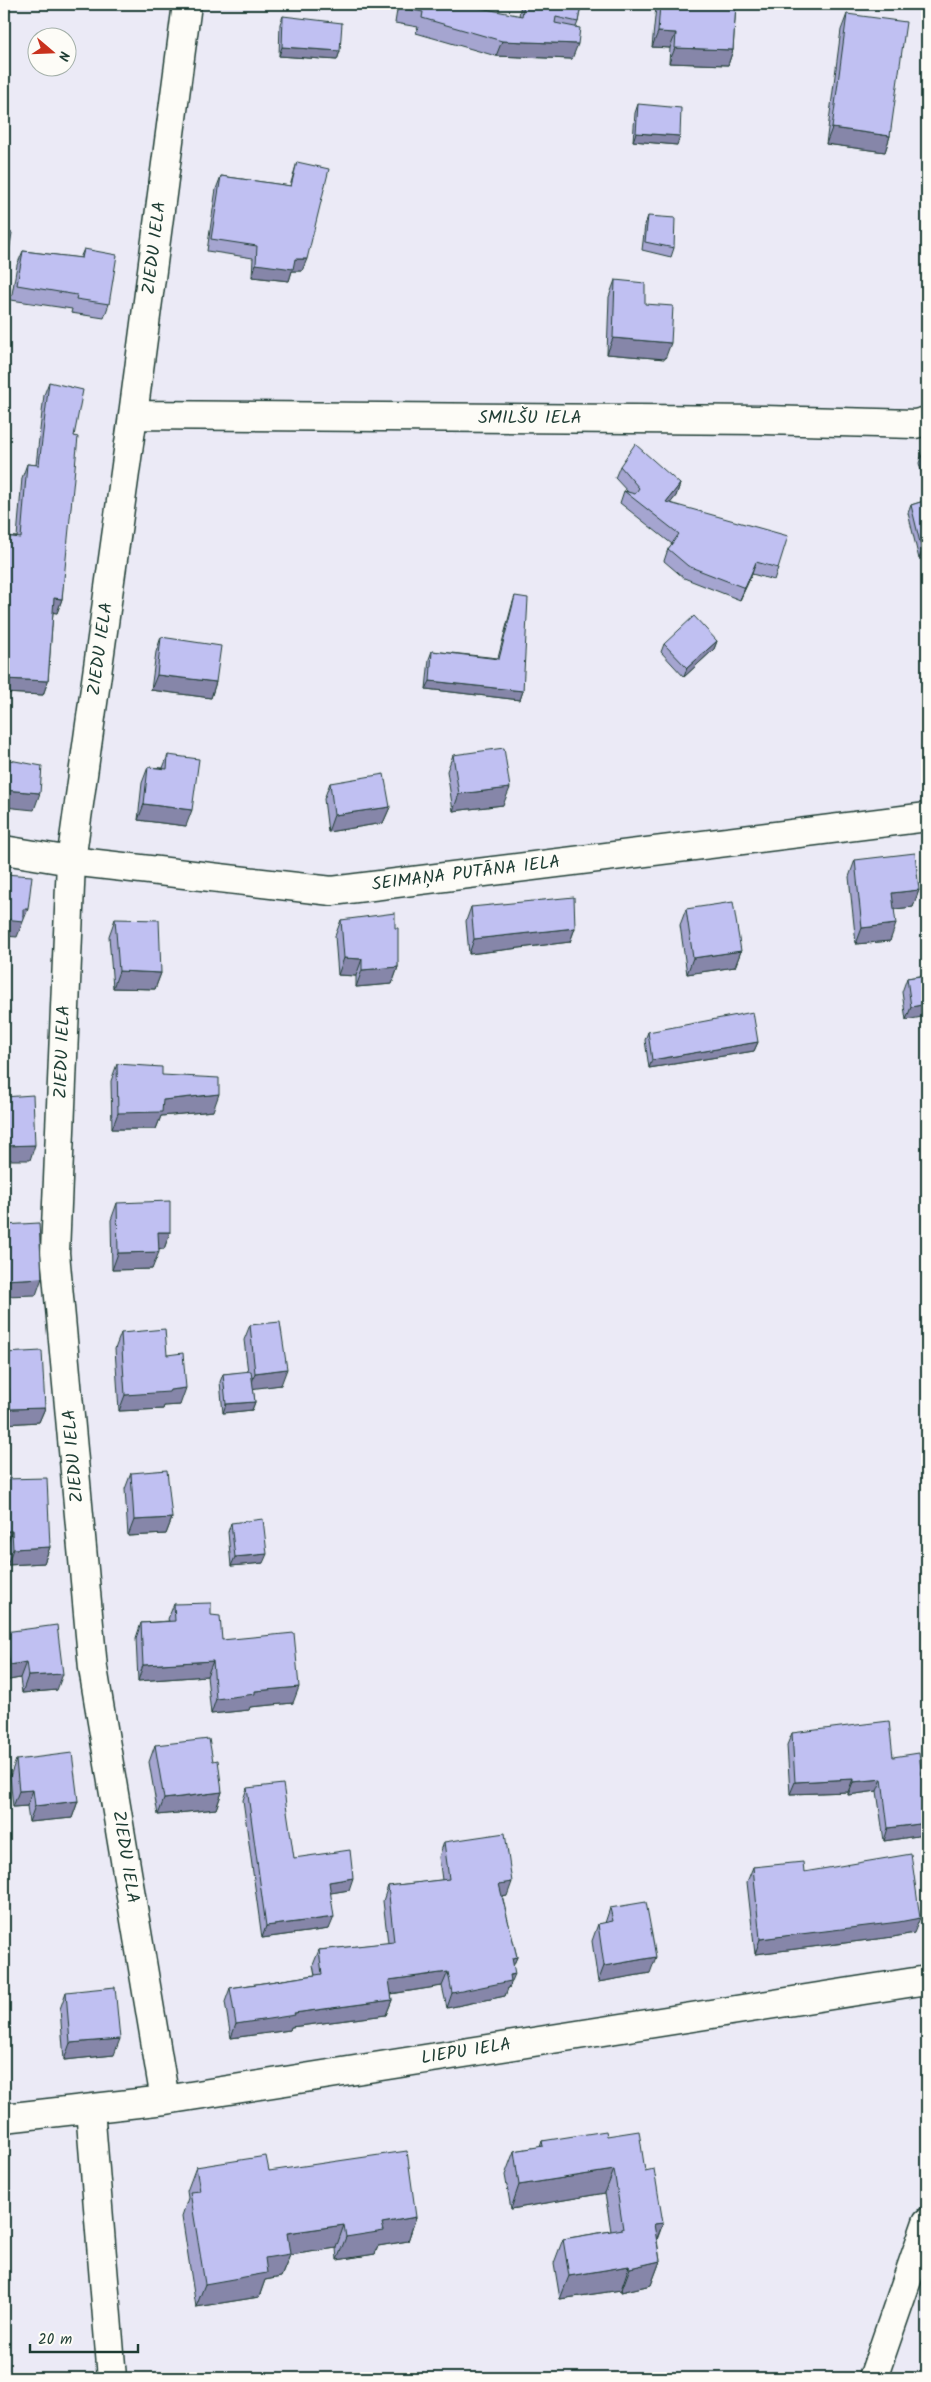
<svg xmlns="http://www.w3.org/2000/svg" width="931" height="2382" font-family="Kalam,sans-serif">
  <style>
    .lines { fill: none; stroke-linecap: round; stroke-linejoin: round }
    .minor-casing { stroke: #1f3d34; stroke-width: 31 }
    .minor { stroke: #fdfcf7; stroke-width: 28 }
    .wall { fill: #a5a5d0; stroke: #1f3d34 }
    .shaded-wall { fill: #8686a9; stroke: #1f3d34 }
    .building { fill: #c0c0f2; stroke: #1f3d34 }
    .labels { text-anchor: middle; dominant-baseline: central; stroke-width: 4; stroke-linejoin: round; paint-order: stroke }
    .street-label { font-size: 18px; fill: #1f3d34; stroke: #fdfcf7 }
  </style>
  <rect width="100%" height="100%" fill="#ebeaf6"/>
  <filter id="ink" filterUnits="userSpaceOnUse"><feTurbulence type="fractalNoise" baseFrequency=".02" numOctaves="2"/><feDisplacementMap in="SourceGraphic" scale="10" xChannelSelector="R" yChannelSelector="G"/><feConvolveMatrix kernelMatrix="1 2 1 2 8 2 1 2 1" color-interpolation-filters="sRGB"/></filter>
  <g filter="url(#ink)">
    <g class="lines">
      <g class="minor-casing">
        <path id="minor" d="M133 415 764 420 915 424 927 421
          M4 850 71 861 332 891 927 817
          M165 2100 93 1668 55 1253 71 861 133 415 187 4
          M90 2109 112 2378
          M4 2118 165 2100 927 1980
          M873 2378 927 2222"/>
      </g>
      <use href="#minor" class="minor"/>
    </g>
    <path class="wall" d="M398 4H460L519 16 521 4H581L578 22 576 27 572 59 496 56 416 33 418 27 395 23Z
      M657 4H736L733 50 728 65 669 63 670 48 652 47 656 7Z
      M847 14 890 136 885 152 826 144 841 30Z
      M283 16 340 51 337 60 279 56 280 24Z
      M638 104 677 145 633 141 635 113Z
      M297 162 302 271H292L289 281 252 277 253 258 207 251 216 189 221 176 290 186Z
      M648 216 674 248 671 257 642 250 645 225Z
      M84 249 109 304 104 318 71 313 72 309 11 300 17 265 23 251 80 258Z
      M615 280 665 359 607 354 609 297Z
      M49 382 74 436 62 599 57 613 53 612 48 681 43 695 4 693V536L17 537 22 478 27 464 36 465 44 395Z
      M927 446V493L919 463 925 447Z
      M620 466 680 484 676 496 670 503 778 568 774 580 752 574 740 600 684 578 664 561 668 549 672 544 620 503 624 491 628 492 615 478Z
      M927 500V558L919 559 908 513 911 505Z
      M515 596 523 691 520 700 426 689 429 659 432 651 498 658 512 605Z
      M161 637 216 682 211 698 151 690 156 652Z
      M717 641 714 649 684 677 661 652 664 644Z
      M168 755 186 826 138 820 142 783 148 767 163 768Z
      M453 755 503 805 453 811 447 771Z
      M330 783 390 807 383 823 328 832 324 799Z
      M855 860 919 890 913 907 894 909 890 941 856 944 849 877Z
      M471 907 575 928 570 942 469 954 466 921Z
      M686 909 741 951 735 967 687 974 680 925Z
      M115 919 161 973 155 989 113 988 109 936Z
      M341 920 395 928 398 967 392 984 356 987V976L338 975 335 936Z
      M927 975 906 1020 902 992 907 978Z
      M648 1032 758 1042 754 1051 649 1068 645 1040Z
      M117 1064 162 1075 213 1111 161 1116 156 1129H112L111 1081Z
      M117 1203 170 1232 164 1249H158L152 1269 112 1270 111 1220Z
      M250 1325 281 1385 253 1388 255 1402 252 1410 223 1413 220 1382 223 1374 248 1372 244 1340Z
      M121 1333 167 1355 180 1405 164 1406 163 1409 119 1411 115 1349Z
      M4 1353 45 1408 39 1422 4 1424Z
      M131 1473 172 1518 166 1534 128 1536 125 1489Z
      M4 1479 50 1547 44 1563 7 1565Z
      M231 1523 263 1563 231 1566 228 1532Z
      M174 1604 211 1615 222 1640 293 1703 250 1707 249 1710 211 1714 207 1676 138 1681 136 1638 141 1623 169 1621 168 1619Z
      M5 1632 57 1690 22 1693 20 1678 4 1681V1637Z
      M792 1733 893 1757 927 1816V1825L924 1835 884 1841 877 1791 848 1795V1792L790 1794 787 1745Z
      M155 1745 213 1761 222 1792 216 1809 158 1815 149 1762Z
      M16 1760 78 1801 72 1818 29 1822 27 1806 13 1807 10 1776Z
      M247 1788 294 1858 349 1890 330 1893 329 1929 262 1938 243 1800Z
      M444 1842 507 1896 502 1897 517 1957 513 1966 509 1988H508L505 1996 447 2008 442 1986 391 1994 392 2000 386 2015 291 2027 290 2030 231 2038 225 2002 230 1988 315 1975 313 1965 319 1950 388 1943 383 1901 388 1886 442 1880 439 1857Z
      M753 1867 804 1872 914 1933 893 1937 755 1954 747 1882Z
      M610 1908 650 1973 598 1982 592 1941 598 1924 605 1923Z
      M66 1992 114 2055 64 2060 60 2009Z
      M607 2136 645 2171 663 2223 657 2240 660 2261 651 2285 621 2292V2290L560 2299 554 2263 563 2239 611 2231 605 2193 511 2209 505 2175 514 2151 540 2147 542 2141Z
      M196 2167 269 2171 416 2217 408 2241 378 2246 375 2254 337 2260 336 2248 290 2255 281 2277 265 2280 259 2297 196 2307 182 2216 188 2198 187 2191Z"/>
    <path class="shaded-wall" d="M658 32 676 33 670 48 652 47Z
      M502 41 578 44 572 59 496 56Z
      M282 47 340 51 337 60 279 56Z
      M675 48 733 50 728 65 669 63Z
      M832 128 890 136 885 152 826 144Z
      M636 133 680 136 677 145 633 141Z
      M295 259H307L302 271H292L289 281 252 277 256 264Z
      M613 338 671 343 665 359 607 354Z
      M680 484 676 496 662 514 666 502Z
      M927 550V558L919 559 922 551Z
      M756 562 752 574 740 600 745 588Z
      M54 598 62 599 57 613 49 612Z
      M717 641 714 649 684 677 687 668Z
      M157 675 216 682 211 698 151 690Z
      M4 679 48 681 43 695 4 693Z
      M430 681 523 691 520 700 426 689Z
      M510 788 503 805 453 811 459 794Z
      M4 790 40 793 34 810 4 807Z
      M144 804 192 810 186 826 138 820Z
      M390 807 383 823 328 832 334 815Z
      M919 890 913 907 886 910 892 893Z
      M23 909H28L17 937 4 936V919Z
      M896 924 890 941 856 944 862 928Z
      M575 928 570 942 469 954 474 939Z
      M741 951 735 967 687 974 693 958Z
      M344 958 362 959 356 976 338 975Z
      M398 967 392 984 356 987 362 970Z
      M119 971 161 973 155 989 113 988Z
      M927 1004V1016L906 1020 911 1007Z
      M758 1042 754 1051 649 1068 652 1060Z
      M219 1094 213 1111 161 1116 156 1129H112L118 1113 163 1100Z
      M35 1145 30 1160H4V1146Z
      M158 1232H170L164 1249 152 1248Z
      M159 1252 152 1269 112 1270 118 1253Z
      M42 1278 36 1295 4 1296V1280Z
      M287 1369 281 1385 250 1389 255 1373Z
      M4 1388H9L4 1403Z
      M186 1388 180 1405 164 1406 163 1409 119 1411 125 1395Z
      M255 1402 252 1410 223 1413 226 1404Z
      M45 1408 39 1422 4 1424 10 1409Z
      M172 1518 166 1534 128 1536 134 1520Z
      M4 1531H12L6 1548H4Z
      M50 1547 44 1563 7 1565 13 1549Z
      M267 1554 263 1563 231 1566 235 1557Z
      M213 1661 207 1676 138 1681 143 1665Z
      M26 1662 20 1678 4 1681 10 1665Z
      M63 1674 57 1690 22 1693 28 1676Z
      M299 1687 293 1703 250 1707 249 1710 211 1714 216 1699 255 1691Z
      M853 1779 848 1792 790 1794 795 1782Z
      M882 1779 877 1791 848 1795 853 1782Z
      M33 1790 27 1806 13 1807 19 1791Z
      M222 1792 216 1809 158 1815 164 1799Z
      M78 1801 72 1818 29 1822 35 1806Z
      M927 1823V1825L924 1835 884 1841 888 1828Z
      M353 1878 349 1890 325 1894 329 1882Z
      M512 1882 507 1896 494 1899 499 1884Z
      M334 1917 329 1929 262 1938 266 1926Z
      M920 1918 914 1933 893 1937 755 1954 760 1939Z
      M517 1957 511 1971 512 1958Z
      M656 1957 650 1973 598 1982 604 1966Z
      M448 1972 442 1986 383 1995 389 1980Z
      M515 1974 509 1988H508L505 1996 447 2008 452 1993Z
      M392 2000 386 2015 291 2027 290 2030 231 2038 236 2024 294 2013Z
      M120 2039 114 2055 64 2060 70 2043Z
      M614 2170 605 2193 511 2209 519 2185Z
      M416 2217 408 2241 378 2246 375 2254 337 2260 346 2237 382 2223Z
      M663 2223 654 2246V2224Z
      M344 2225 336 2248 290 2255 281 2277 265 2280 259 2297 196 2307 205 2284 265 2258 287 2233Z
      M660 2261 651 2285 621 2292 630 2268Z
      M629 2266 621 2290 560 2299 569 2276Z"/>
    <path class="building" d="M401 4H460L522 16 524 4H581L578 22 556 17 555 23 580 28 578 44 502 41 422 18 423 12 401 8Z
      M660 4H736L733 50 675 48 676 33 658 32Z
      M847 14 906 22 890 136 832 128Z
      M283 16 342 23 340 51 282 47Z
      M638 104 681 108 680 136 636 133Z
      M297 162 329 169 307 259H295L293 269 256 264 257 246 211 239 221 176 291 186Z
      M648 216 675 218 674 248 645 242Z
      M4 231 12 233 5 276H4Z
      M84 249 117 255 109 304 76 299 77 295 17 285 23 251 82 258Z
      M615 280 645 283V304L673 306 671 343 613 338Z
      M49 382 83 390 74 436 78 437 62 599 54 598 48 681 4 679V536L21 538 27 464 39 465Z
      M635 444 680 484 666 502 788 536 778 568 756 562 745 588 688 566 668 549 679 534 624 491 635 494 639 488 620 466Z
      M927 446V456L925 447Z
      M927 500V550L922 551 911 505Z
      M515 596 528 598 523 691 430 681 432 651 499 659Z
      M694 616 717 641 687 668 664 644Z
      M161 637 221 646 216 682 157 675Z
      M504 748 510 788 459 794 453 755Z
      M168 755 199 759 192 810 144 804 148 767 167 769Z
      M4 759 42 766 40 793 4 790Z
      M384 774 390 807 334 815 330 783Z
      M915 853 919 890 892 893 896 924 862 928 855 860Z
      M4 874 32 876 28 909H23V921L4 919Z
      M574 897 575 928 474 939 471 907Z
      M733 902 741 951 693 958 686 909Z
      M395 913V928H398V967L362 970V959L344 958 341 920Z
      M115 919 159 920 161 973 119 971Z
      M927 975V1004L911 1007 907 978Z
      M753 1012 758 1042 652 1060 648 1032Z
      M117 1064 162 1067V1075L219 1078V1094L163 1100 162 1112 118 1113Z
      M33 1095 35 1145 4 1146V1097Z
      M170 1201V1232H158L159 1252 118 1253 117 1203Z
      M39 1223 42 1278 4 1280V1225Z
      M280 1322 287 1369 255 1373 250 1325Z
      M165 1329 167 1355 183 1353 186 1388 170 1390 169 1392 125 1395 121 1333Z
      M42 1351 45 1408 10 1409 9 1388H4V1353Z
      M251 1371 255 1402 226 1404 223 1374Z
      M167 1470 172 1518 134 1520 131 1473Z
      M47 1478 50 1547 13 1549 12 1531H4V1479Z
      M263 1519 267 1554 235 1557 231 1523Z
      M211 1603V1615L220 1616 222 1640 294 1633 299 1687 255 1691V1694L216 1699 213 1661 143 1665 141 1623 175 1621 174 1604Z
      M57 1625 63 1674 28 1676 26 1662 10 1665 5 1632Z
      M889 1721 893 1757 919 1753 927 1816V1823L888 1828 882 1779 853 1782V1779L795 1782 792 1733Z
      M209 1739 213 1761 218 1760 222 1792 164 1799 155 1745Z
      M72 1753 78 1801 35 1806 33 1790 19 1791 16 1760Z
      M283 1784 294 1858 350 1850 353 1878 329 1882 334 1917 266 1926 247 1788Z
      M505 1833 512 1882 499 1884 517 1957 512 1958 515 1974 510 1975 511 1981 452 1993 448 1972 389 1980 392 2000 294 2013 295 2015 236 2024 230 1988 322 1974 319 1950 394 1942 388 1886 449 1879 444 1842Z
      M911 1854 920 1918 899 1922 760 1939 753 1867 803 1862 804 1872Z
      M646 1902 656 1957 604 1966 598 1924 613 1921 610 1908Z
      M115 1987 120 2039 70 2043 66 1992Z
      M606 2131 607 2136 639 2131 645 2171 654 2169 663 2223 654 2224 660 2261 630 2268 629 2266 569 2276 563 2239 623 2229 614 2170 519 2185 514 2151 543 2146 542 2141Z
      M407 2151 416 2217 382 2223 384 2231 346 2237 344 2225 287 2233 290 2254 265 2258 267 2273 205 2284 190 2192 200 2191 196 2167 266 2156 269 2171Z"/>
  </g>
  <g class="labels">
    <g class="street-label">
      <text transform="translate(155 248) rotate(-83)">ZIEDU IELA</text>
      <text x="530" y="418">SMILŠU IELA</text>
      <text transform="translate(101 649) rotate(-82)">ZIEDU IELA</text>
      <text transform="translate(466 874) rotate(-7)">SEIMAŅA PUTĀNA IELA</text>
      <text transform="translate(63 1052) rotate(-88)">ZIEDU IELA</text>
      <text transform="translate(74 1456) rotate(-95)">ZIEDU IELA</text>
      <text transform="translate(125 1857) rotate(81)">ZIEDU IELA</text>
      <text transform="translate(466 2052) rotate(-9)">LIEPU IELA</text>
    </g>
  </g>
  <rect width="931" height="2382" fill="none" stroke="#fdfcf7" stroke-width="20"/>
  <rect x="10" y="10" width="911" height="2362" fill="none" stroke="#1f3d34" stroke-width="2" filter="url(#ink)"/>
  <g transform="translate(52 52) rotate(109)"><circle r="24" fill="#fdfcf7" stroke="#a4b0a9"/>
  <path d="M0-4L9 19L0 12L-9 19Z" fill="#c8321e"/>
  <text y="-8" font-size="14" font-weight="bold" text-anchor="middle" fill="#1f3d34">N</text>
  </g>
  <path d="M30 2344v8h108v-8" fill="none" stroke="#1f3d34" stroke-width="2.5"/>
  <text x="38" y="2344" font-size="15" fill="#1f3d34" stroke="#fdfcf7" stroke-width="4" paint-order="stroke">20 m</text>
</svg>
